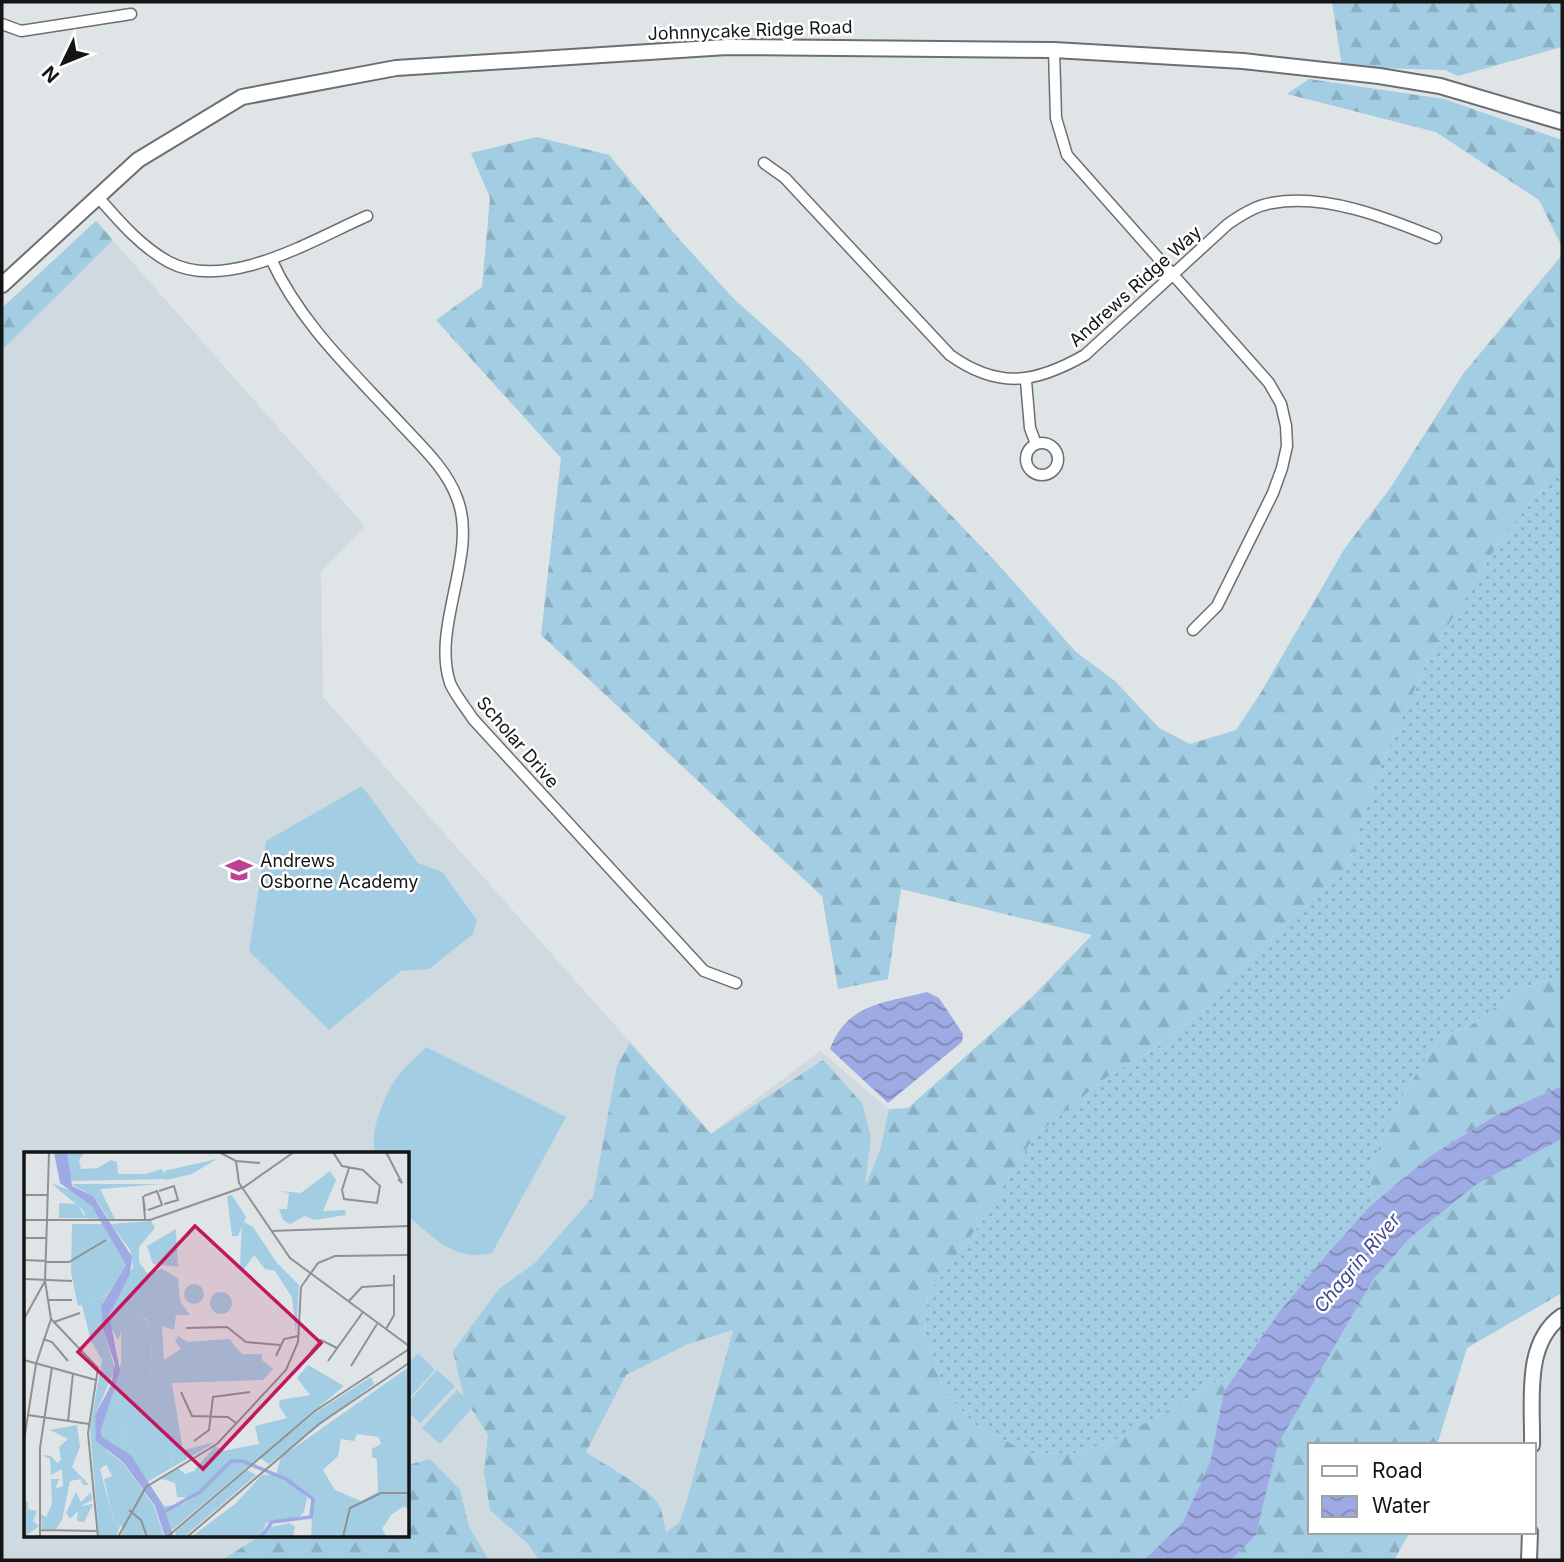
<svg xmlns="http://www.w3.org/2000/svg" width="1564" height="1562" font-family="Inter,sans-serif">
  <style>
    .built { fill: #cedae0; fill-rule: evenodd }
    .grass { fill: url(#grass-dots) }
    .forest { fill: url(#forest-firs); fill-rule: evenodd }
    .garden { fill: #a2cde2 }
    .water { fill: url(#water-waves) }
    .lines { fill: none; stroke-linecap: round; stroke-linejoin: round }
    .minor-casing { stroke: #6b6f71; stroke-width: 13 }
    .secondary-casing { stroke: #6b6f71; stroke-width: 18 }
    .minor { stroke: #fff; stroke-width: 10 }
    .secondary { stroke: #fff; stroke-width: 14 }
    .labels { text-anchor: middle; dominant-baseline: central; stroke-width: 5; stroke-linejoin: round; paint-order: stroke }
    .street-label { font-size: 18px; fill: #141616; stroke: #fff }
    .poi-label { font-size: 18px; fill: #141616; stroke: #fff; text-anchor: start }
    .water-label { font-size: 19px; font-style: italic; fill: #3f4a8f; stroke: #fff }
    .inset-river { fill: none; stroke: #9daae3; stroke-width: 3.5 }
    .inset-road { fill: none; stroke: #8e9293; stroke-width: 2 }
    .view { fill: #c2185b; fill-opacity: 0.15; stroke: #c2185b; stroke-width: 3.5 }
    .inset-edge { fill: none; stroke: #141616; stroke-width: 3.5 }
  </style>
  <defs>
    <pattern id="grass-dots" width="8" height="8" patternUnits="userSpaceOnUse" patternTransform="scale(1.75)"><rect width="8" height="8" fill="#a2cde2"/><path d="M2 2h.1M6 6h.1" fill="none" stroke="#8bafc1" stroke-width="1.8" stroke-linecap="round"/></pattern>
    <pattern id="forest-firs" width="22" height="20" patternUnits="userSpaceOnUse" patternTransform="scale(1.75)"><rect width="22" height="20" fill="#a2cde2"/><path d="M5 1l3.5 6h-7zM16 11l3.5 6h-7z" fill="#8bafc1"/></pattern>
    <pattern id="water-waves" width="16" height="10" patternUnits="userSpaceOnUse" patternTransform="scale(1.75)"><rect width="16" height="10" fill="#9daae3"/><path d="M0 5q4-4 8 0t8 0" fill="none" stroke="#7f89b7"/></pattern>
  </defs>
  <rect width="100%" height="100%" fill="#dfe4e6"/>
  <path class="built" d="M96 221 365 526 321 571 323 697 711 1133 820 1051 889 1109 933 1108 750 1560H2V308ZM26 1154H408V1536H26Z"/>
  <path class="grass" d="M1562 463V975L1519 990 1466 1029 1441 1035C1408 1088 1368 1141 1370 1206L1280 1311 1240 1368 1114 1441 1071 1454 1029 1453 974 1424 943 1389 925 1334 928 1294 984 1218 1033 1138 1104 1079 1156 1048 1203 1010 1259 949 1348 867 1375 779 1429 657 1497 545Z"/>
  <path class="forest" d="M1332 2H1562V47L1458 76 1445 70 1342 67Z
    M1309 79 1444 99 1562 140V247L1539 200 1436 132 1287 94Z
    M537 137 609 155 679 239 734 299 801 359 995 561 1076 652 1115 681 1159 728 1190 744 1236 730 1260 694 1345 548 1391 487 1463 374 1562 255V463L1497 545 1429 657 1375 779 1348 867 1259 949 1203 1010 1156 1048 1104 1079 1033 1138 984 1218 928 1294 925 1334 943 1389 974 1424 1029 1453 1071 1454 1114 1441 1240 1368 1224 1391 1210 1462 1183 1522 1144 1560H539L528 1544 490 1510 484 1472 488 1435 464 1397 453 1351 499 1289 535 1263 593 1197 617 1066 630 1043 711 1134 823 1060 862 1103 871 1137 865 1186 880 1151 889 1109 908 1108 1032 997 1092 935 901 889 888 979 838 989 822 896 541 635 561 458 436 320 482 287 490 198 471 153ZM733 1330 686 1504 679 1523 666 1532C664 1524 663 1513 659 1505 652 1490 603 1464 586 1452L626 1375 688 1344Z
    M96 221 113 240 2 350V308Z
    M1562 975V1086L1498 1114 1430 1156 1370 1206C1368 1141 1408 1088 1441 1035L1466 1029 1519 990Z
    M1562 1139V1293L1467 1348 1437 1445H1310V1532H1410L1394 1560H1231L1256 1535 1278 1444 1373 1280 1410 1238 1477 1184Z
    M430 1459 460 1490 469 1527 489 1560H222L260 1536H408V1465Z"/>
  <path class="garden" d="M362 786 418 863 442 872 477 920 473 934 429 969 401 971 329 1030 249 951 266 841Z
    M426 1047 566 1117 492 1253C455 1262 434 1238 408 1216V1154H376C368 1133 384 1098 395 1080 403 1068 417 1057 426 1047Z
    M418 1353 435 1370 408 1399V1364Z
    M437 1370 455 1386 420 1423 408 1412V1402Z
    M457 1390 474 1406 440 1444 422 1428Z"/>
  <path class="water" d="M927 992 939 998 963 1034 962 1042 888 1103 830 1049C847 1003 885 1003 927 992Z
    M1562 1086V1139L1477 1184 1410 1238 1373 1280 1278 1444 1256 1535 1231 1560H1144L1183 1522 1210 1462 1224 1391 1280 1311 1330 1251 1370 1206 1430 1156 1498 1114Z"/>
  <g class="lines">
    <g class="minor-casing">
      <path id="minor" d="M2 24 21 31 131 14
        M1054 50 1056 118 1067 155 1269 383 1281 404 1286 426 1287 446 1282 468 1273 493 1217 606 1193 630
        M764 163 785 178 950 355C999 390 1036 383 1085 355L1228 224C1241 215 1255 206 1272 203 1325 193 1387 218 1436 238
        M98 197C118 220 141 247 169 262 227 293 314 239 367 216
        M271 259C300 323 352 371 399 422 420 445 446 468 457 498 479 553 431 626 450 683 455 695 466 708 473 719L704 971 736 983
        M1026 381 1030 428 1036 444
        M1026 459a16 16 0 1 1 32 0a16 16 0 1 1-32 0Z"/>
    </g>
    <g class="secondary-casing">
      <path id="secondary" d="M2 285 138 160 242 97 396 68 727 47 1054 50 1243 61 1379 76 1440 86 1562 122
        M1532 1445C1533 1403 1523 1343 1562 1316
        M1529 1560 1530 1532"/>
    </g>
    <use href="#minor" class="minor"/>
    <use href="#secondary" class="secondary"/>
  </g>
  <defs>
    <g id="school-bare" transform="scale(2.1)"><path d="M0-5L7-2L0 1L-7-2ZM-4 1L0 2.5L4 1V4Q0 6-4 4Z" fill="#bd4294" stroke="#fff" stroke-width="2.5" paint-order="stroke"/></g>
  </defs>
  <g fill-rule="evenodd">
    <use href="#school-bare" x="239" y="870"/>
  </g>
  <g class="labels">
    <g class="street-label">
      <text transform="translate(750 30) rotate(-2)">Johnnycake Ridge Road</text>
      <text transform="translate(1135 286) rotate(-42)">Andrews Ridge Way</text>
      <text transform="translate(518 742) rotate(49)">Scholar Drive</text>
    </g>
    <g class="poi-label">
      <text x="260" y="860">Andrews<tspan x="260" dy="21">Osborne Academy</tspan></text>
    </g>
    <g class="water-label">
      <text transform="translate(1357 1263) rotate(-50)">Chagrin River</text>
    </g>
  </g>
  <g transform="translate(24 1152)">
    <rect width="385" height="385" fill="#dfe4e6"/>
    <path d="M193 7 168 22 142 28 140 19ZM35 51 53 52 62 66H35ZM114 163 123 169 128 189 126 234 137 257 149 310 124 324 116 305 101 292 92 253 105 229 97 211V172L103 165ZM347 225 350 232 245 312 236 306 291 261ZM223 318 232 323 160 385H152L151 380Z" fill="#a2cde2"/>
    <path d="M43 0H61L55 8 57 17 74 16 87 8 93 10 94 22H122L137 17 144 27 46 29ZM306 19 312 28 299 59 321 58 322 63 290 68 281 64 266 72 259 68 255 57H263L265 41 255 39 277 41ZM27 31 48 39 68 54 77 67 62 66 60 59ZM47 32H137L76 37 91 67H85L69 44ZM127 69 131 76 115 95V110L123 121 138 117 154 126 156 149 166 163H152L150 178 138 174 140 208 157 197 151 189 154 184 163 190 205 187 218 202H238V208L249 217 239 228 148 231 159 298 192 290 123 330 107 303 78 285 77 278 97 211 105 229 92 253 101 292 116 305 124 324 149 310 137 257 126 234 128 189 123 168 114 163 103 165 94 188 85 172 87 155 109 115 106 98 87 72ZM218 69 229 75 253 111 275 133 272 182 268 145 251 119 241 117 230 103 220 117 216 115ZM152 77 154 115 129 112 123 94ZM83 143 77 154 79 177 91 217 71 263 73 289 83 297 79 306 83 312 76 317 90 370 96 374 92 385H75L66 276 78 208 67 189 58 153 54 154ZM284 213 320 234 148 378 139 354 158 353 169 346 153 345 151 331 135 326 154 316 161 322 170 319 191 294 199 299 235 292 231 274 263 266 255 254 256 248 286 243 273 226ZM385 215V358L380 354 367 363 358 377 363 385H287L289 347 274 336 283 346 280 360 274 366 242 371 237 385H167L211 352 238 323 252 322 257 305ZM333 282 355 285 357 292 348 297V305L353 307 354 340 337 349 311 338 299 318 314 304 317 287 330 289ZM53 273 56 295 48 315 65 333H59L57 327 46 329 38 368 32 377H18L17 362 22 365 28 352 27 327H35L31 337 39 334 38 317 27 323 26 307 18 303 27 304 33 311 37 308 35 295 44 287 26 278ZM52 340 57 350 67 340 68 348 57 354 69 352 60 370 53 369 54 359 46 367 42 361ZM4 349V357L13 359 9 369 15 374 0 385V350ZM265 371 271 374 269 385H238L242 376Z" fill="#a2cde2" fill-rule="evenodd"/>
    <path d="M208 43 222 65 214 84H208L203 44Z" fill="#a2cde2"/>
    <path d="M48 72H79L102 113 83 143 54 154 47 120ZM82 298 99 311 130 354 140 385H97L100 376 90 370 80 327 88 324 79 306Z" fill="#a2cde2"/>
    <path d="M85 99 84 113 71 121 67 106ZM67 110 60 124H70L73 142 64 145 61 137 65 135 55 115ZM160 142a10 10 0 1 1 20 0a10 10 0 1 1-20 0ZM186 151a11 11 0 1 1 22 0a11 11 0 1 1-22 0Z" fill="#a2cde2"/>
    <path d="M30 0H43L48 34 69 44 108 105 106 122 85 163 96 219 77 278 78 285 107 303 139 353 150 385H141L131 354 99 310 72 289 71 263 87 233 91 212 79 177 77 154 102 113 68 54 36 31Z" fill="#9daae3"/>
    <path class="inset-river" d="M138 361 176 340 207 309H218L262 327 289 347 287 365 248 370 237 385"/>
    <path class="inset-road" d="M195 0 212 9 236 11M309 0 318 14 339 18 356 34 353 51 320 47 318 38 325 16M362 0 378 31 374 27M212 9 215 31 266 106 385 194M135 39 150 34 154 48 140 52M0 43H24M120 44 133 39 138 53 124 58M121 67 119 44 121 59M0 68H126L220 35 270 0M23 68 25 0M23 68 21 129 27 167 74 216 64 281 74 385M247 79 385 74M0 86H22M0 108 45 110 82 88M0 127 48 129M24 148H48M324 150 338 135 370 133M0 167 21 129M30 170 56 161M162 176 203 175 222 190 256 193M362 177 370 163V123M19 187 28 190 44 209M286 201 297 188 313 196M252 204 260 187 274 184M0 208 72 228M304 209 339 160M327 214 353 172M385 222V301M157 240 168 264 204 265 212 271M4 263 65 272M44 270 49 221M0 288 12 212 27 167M170 289 185 278 189 245 226 240M105 358 117 368 123 385M16 378 73 379M16 385V296L28 215M94 385 122 335 193 292 262 218 274 190 277 135 294 111 311 104 385 103M143 385 291 259 385 197M163 385 295 272 385 211M319 385 326 356 357 341H385"/>
    <path class="view" d="M171 74 297 191 179 317 54 200Z"/>
    <rect width="385" height="385" class="inset-edge"/>
  </g>
  <rect width="1564" height="1562" fill="none" stroke="#141616" stroke-width="7"/>
  <rect x="1308" y="1443" width="228" height="91" fill="#ffffff" stroke="#a1a2a2" stroke-width="2"/>
  <rect x="1322" y="1466" width="35" height="10" fill="#ffffff" stroke="#a1a2a2" stroke-width="2"/>
  <text x="1372" y="1478" font-size="21" fill="#141616">Road</text>
  <rect x="1322" y="1496" width="35" height="21" fill="url(#water-waves)" stroke="#a1a2a2" stroke-width="2"/>
  <text x="1372" y="1513" font-size="21" fill="#141616">Water</text>
  <g transform="translate(63 63) rotate(227)" stroke="#ffffff" stroke-width="5" paint-order="stroke">
  <path d="M0-5L12 26L0 18L-12 26Z" fill="#141616"/>
  <text y="-10" font-size="19" font-weight="bold" text-anchor="middle" fill="#141616">N</text>
  </g>
</svg>
